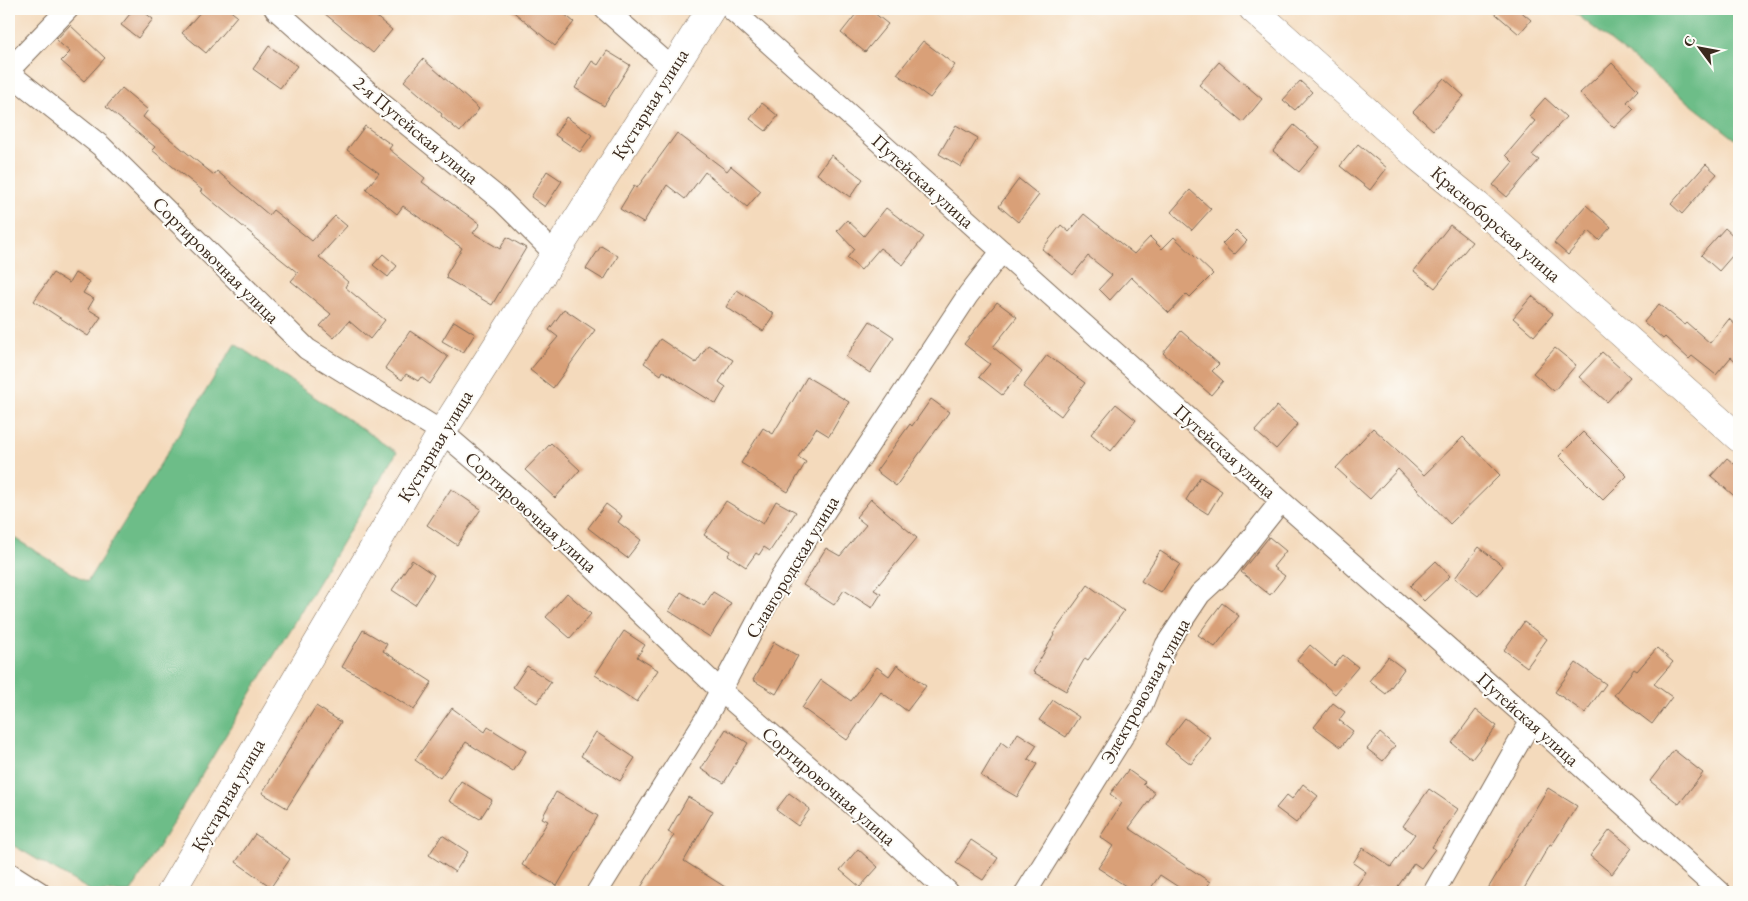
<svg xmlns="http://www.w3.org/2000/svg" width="1748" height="901" font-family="'EB Garamond',serif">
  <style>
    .forest { fill: #6dbd88; stroke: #547453 }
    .building { fill: #d9a078 }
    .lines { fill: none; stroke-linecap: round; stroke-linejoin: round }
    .street-casing { stroke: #7c6855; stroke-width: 23 }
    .secondary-casing { stroke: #7c6855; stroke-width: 29 }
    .street { stroke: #fff; stroke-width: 21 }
    .secondary { stroke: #fff; stroke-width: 28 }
    .labels { text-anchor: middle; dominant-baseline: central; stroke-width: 4; stroke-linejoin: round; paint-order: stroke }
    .street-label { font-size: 19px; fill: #3b2a1e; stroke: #fdfcf7 }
  </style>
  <rect width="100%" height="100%" fill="#fdfcf7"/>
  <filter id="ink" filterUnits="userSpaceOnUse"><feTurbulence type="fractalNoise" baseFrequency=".02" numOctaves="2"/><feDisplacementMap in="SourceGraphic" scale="10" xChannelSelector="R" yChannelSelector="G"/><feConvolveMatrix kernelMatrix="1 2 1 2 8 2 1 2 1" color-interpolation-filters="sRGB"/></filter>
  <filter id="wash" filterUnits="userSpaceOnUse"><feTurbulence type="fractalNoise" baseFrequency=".0096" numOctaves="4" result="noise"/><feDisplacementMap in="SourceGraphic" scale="20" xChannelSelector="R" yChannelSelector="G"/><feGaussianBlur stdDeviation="1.12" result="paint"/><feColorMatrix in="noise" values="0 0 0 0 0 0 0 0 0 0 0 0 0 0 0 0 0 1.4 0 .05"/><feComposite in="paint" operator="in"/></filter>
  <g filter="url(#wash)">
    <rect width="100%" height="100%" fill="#f4dabc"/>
    <path class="forest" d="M1570 9H1739V142Z
      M235 344 397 452 131 892H93L9 843V535L87 582Z"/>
    <g id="blocks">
      <path class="building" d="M134 9H140L153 19 138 38 121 25Z
        M203 9H228L237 16 206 53 182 33Z
        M319 9H367L392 30 373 53Z
        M510 9H558L574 22 555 46Z
        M860 9H869L888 24 865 52 841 33Z
        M1490 9H1518L1531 20 1519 34Z
        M70 25 105 58 84 81 61 61 70 52 56 40Z
        M923 41 955 65 930 98 897 74Z
        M269 46 297 66 280 88 253 69Z
        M607 51 630 65 604 106 575 88 592 61 598 65Z
        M423 59 479 109 460 132 441 116 442 114 404 81Z
        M1219 62 1262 99 1243 122 1199 85Z
        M1612 63 1638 90 1627 102 1634 109 1614 128 1580 93Z
        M1444 78 1464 96 1433 130 1413 112Z
        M1300 81 1312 92 1295 110 1283 100Z
        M122 88 148 110 143 117 214 175 217 171 269 215 273 210 312 241 335 216 347 226 319 257 348 282 345 287 385 320 370 339 349 321 334 338 320 326 331 314 291 281 298 273 252 236 253 235 200 191 202 190 152 150 155 147 106 107Z
        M1545 98 1566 117 1532 155 1539 160 1507 197 1493 185 1513 162 1506 155 1535 121 1529 116Z
        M762 103 778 116 766 131 750 119Z
        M566 117 592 135 580 152 555 135Z
        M956 125 978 138 961 167 939 154Z
        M1294 125 1320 147 1299 172 1273 151Z
        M365 126 392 145 389 149 425 178 422 182 480 224 473 233 500 249 507 237 526 248 492 305 446 278 447 276 446 275 462 248 403 206 397 214 366 189 379 173 347 150Z
        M677 133 727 171 731 166 761 191 747 207 705 172 685 199 667 185 643 223 620 209 634 186 637 188Z
        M1358 144 1387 168 1370 190 1340 166Z
        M831 155 863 179 850 197 817 174Z
        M1706 164 1717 174 1682 214 1671 204Z
        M547 171 562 181 545 207 531 197Z
        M1019 179 1039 195 1018 222 999 206Z
        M1190 190 1211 209 1192 230 1171 212Z
        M1586 205 1611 227 1599 240 1589 231 1568 255 1554 243Z
        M886 208 924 237 903 265 880 248 861 270 847 258 854 249 837 231 847 220 864 236Z
        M1084 214 1134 254 1150 237 1162 249 1174 237 1213 274 1190 297 1187 294 1169 313 1131 277 1110 300 1099 289 1112 275 1088 256 1073 275 1042 249 1061 225 1069 232Z
        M1450 225 1472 242 1435 288 1414 271Z
        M1725 228 1739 241V248L1719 271 1701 255Z
        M1236 230 1247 241 1234 255 1222 244Z
        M601 246 618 256 604 280 586 269Z
        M383 254 397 266 388 277 373 265Z
        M53 273 69 283 75 273 90 282 83 293 94 299 88 309 101 317 88 336 34 301Z
        M737 290 774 314 763 331 726 307Z
        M1532 296 1553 314 1534 336 1513 318Z
        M997 302 1017 317 993 347 1022 371 1002 395 979 377 990 364 964 344Z
        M1659 304 1685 325 1687 323 1710 343 1729 319 1739 328V364L1731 357 1716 375 1692 356 1689 359 1665 337 1663 339 1644 322Z
        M564 309 595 330 553 388 530 370 558 337 549 330Z
        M454 321 475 334 463 353 442 341Z
        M870 321 894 337 870 373 846 357Z
        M410 331 448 357 430 384 421 377 418 381 406 374 402 380 385 368Z
        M1181 331 1219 364 1212 371 1223 381 1211 395 1163 353Z
        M660 339 696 363 708 345 733 360 719 382 726 387 716 404 663 371 661 375 644 363Z
        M1555 348 1576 365 1554 391 1533 373Z
        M1602 352 1630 377 1607 402 1579 377Z
        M1047 355 1085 383 1061 416 1023 387Z
        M807 377 849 402 829 436 816 428 798 457 806 462 788 492 741 463 763 428 773 434Z
        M931 399 949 412 896 486 876 471 910 424 912 426Z
        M1116 404 1136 420 1111 451 1091 434Z
        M1277 406 1298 424 1276 449 1255 431Z
        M1373 428 1424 475 1463 437 1500 475 1450 524 1398 469 1370 499 1336 468Z
        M1583 432 1627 476 1603 500 1559 456Z
        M551 443 580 470 555 498 525 470Z
        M1727 458 1739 468V500L1711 476Z
        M1200 477 1222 491 1208 514 1186 500Z
        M451 489 481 509 457 545 427 525Z
        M871 499 917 538 874 590 881 594 872 608 844 590 834 605 803 585 826 548 840 556 866 525 856 517Z
        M726 501 763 524 776 501 796 512 770 551 764 547 759 555 756 553 746 567 728 555 731 551 704 535Z
        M606 504 622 516 618 522 641 540 627 558 588 528Z
        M1269 537 1286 551 1273 567 1285 576 1270 595 1241 572Z
        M1479 547 1503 566 1478 596 1455 578Z
        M1160 551 1180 564 1161 593 1141 581Z
        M412 560 434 575 415 605 392 590Z
        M1436 561 1450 576 1424 601 1410 586Z
        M1088 585 1124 611 1088 660 1085 658 1066 691 1033 672 1054 635 1053 634Z
        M681 592 704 606 713 592 731 603 710 637 669 611Z
        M567 593 591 614 570 638 546 617Z
        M1222 603 1239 616 1215 647 1198 635Z
        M1524 622 1547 639 1527 667 1504 650Z
        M363 630 387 644 383 651 432 682 414 710 367 680 342 667Z
        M624 631 645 645 637 657 658 670 637 702 595 675Z
        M774 642 798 656 776 694 753 680Z
        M1310 645 1334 666 1343 655 1358 667 1335 694 1297 660Z
        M1657 648 1673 662 1654 684 1672 697 1652 724 1614 695 1634 669 1637 671Z
        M1388 657 1404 669 1386 694 1369 681Z
        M1576 663 1606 684 1585 713 1555 692Z
        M897 665 926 686 907 711 881 692 847 740 802 708 821 680 851 701 877 667 889 676Z
        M527 666 551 682 537 703 513 687Z
        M1053 700 1079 717 1066 737 1039 720Z
        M1333 703 1345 712 1339 720 1353 731 1341 747 1314 727Z
        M316 706 341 722 287 808 262 793Z
        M452 708 485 732 488 727 526 751 513 772 466 742 440 778 415 760Z
        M1476 710 1497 726 1472 759 1452 743Z
        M1185 718 1211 738 1191 764 1165 744Z
        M726 729 748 743 724 783 701 769Z
        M596 732 635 758 620 781 581 756Z
        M1018 733 1037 745 1028 759 1037 764 1017 797 981 776 1001 742 1009 748Z
        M1380 733 1395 746 1383 761 1367 749Z
        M1674 750 1703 773 1679 804 1650 781Z
        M1128 770 1145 782 1143 784 1155 793 1129 828 1210 882 1204 892H1186L1160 875 1148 892H1135L1098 868 1113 846 1100 837 1122 803 1110 794Z
        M461 781 492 800 480 819 449 801Z
        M1303 784 1318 796 1296 823 1276 808 1287 795 1292 799Z
        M1548 788 1577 806 1552 845 1550 844 1522 892H1486Z
        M1429 789 1458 809 1432 847 1435 849 1421 868 1414 863 1394 892H1352L1366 872 1353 863 1363 848 1391 867 1415 834 1403 826Z
        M556 792 598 816 557 886 522 865 548 821 542 818Z
        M789 793 810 809 798 826 776 810Z
        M688 797 713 811 684 861 733 892H638L674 835 668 832Z
        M1610 830 1632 848 1612 874 1590 856Z
        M255 834 290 859 271 887 236 862Z
        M442 835 468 852 455 872 429 855Z
        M971 840 998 858 983 880 956 863Z
        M858 849 878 867 860 887 840 870Z"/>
    </g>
  </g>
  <g filter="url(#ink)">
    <use href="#blocks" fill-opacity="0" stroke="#7c6855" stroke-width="1"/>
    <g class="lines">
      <g class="street-casing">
        <path id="street" d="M275 9 382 104 502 201 555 254
          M605 9 672 68
          M731 9 1281 501 1531 721 1720 892
          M9 70 68 9
          M9 73 101 146 307 349 442 432 531 508 720 690 859 810 948 892
          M9 873 39 892
          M597 892 706 718 780 579 968 295 1002 251
          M1026 892 1141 707 1166 645 1200 594 1227 569 1281 501
          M1434 892 1531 721"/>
      </g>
      <g class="secondary-casing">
        <path id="secondary" d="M1253 9 1417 156 1477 205 1739 438
          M171 892 442 432 711 9"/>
      </g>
      <use href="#street" class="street"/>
      <use href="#secondary" class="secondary"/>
    </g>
  </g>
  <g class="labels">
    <g class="street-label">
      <text transform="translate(650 104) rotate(-58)">Кустарная улица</text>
      <text transform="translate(416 130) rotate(40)">2-я Путейская улица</text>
      <text transform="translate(923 181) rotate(42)">Путейская улица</text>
      <text transform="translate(1496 224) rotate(41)">Красноборская улица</text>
      <text transform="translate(216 260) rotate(45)">Сортировочная улица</text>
      <text transform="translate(435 446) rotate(-59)">Кустарная улица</text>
      <text transform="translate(1225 451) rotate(42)">Путейская улица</text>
      <text transform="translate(531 512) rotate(42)">Сортировочная улица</text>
      <text transform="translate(792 567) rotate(-59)">Славгородская улица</text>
      <text transform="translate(1145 691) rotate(-61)">Электровозная улица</text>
      <text transform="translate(1528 719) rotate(42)">Путейская улица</text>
      <text transform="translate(829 786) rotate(41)">Сортировочная улица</text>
      <text transform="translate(228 795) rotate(-60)">Кустарная улица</text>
    </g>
  </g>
  <rect width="1748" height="901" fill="none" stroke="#fdfcf7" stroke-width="30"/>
  <g transform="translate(1700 48) rotate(302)" stroke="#fdfcf7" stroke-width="4" paint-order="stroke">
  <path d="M0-4L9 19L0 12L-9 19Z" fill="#3b2a1e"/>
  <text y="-8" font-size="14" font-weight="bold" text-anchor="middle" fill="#3b2a1e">С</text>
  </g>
</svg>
